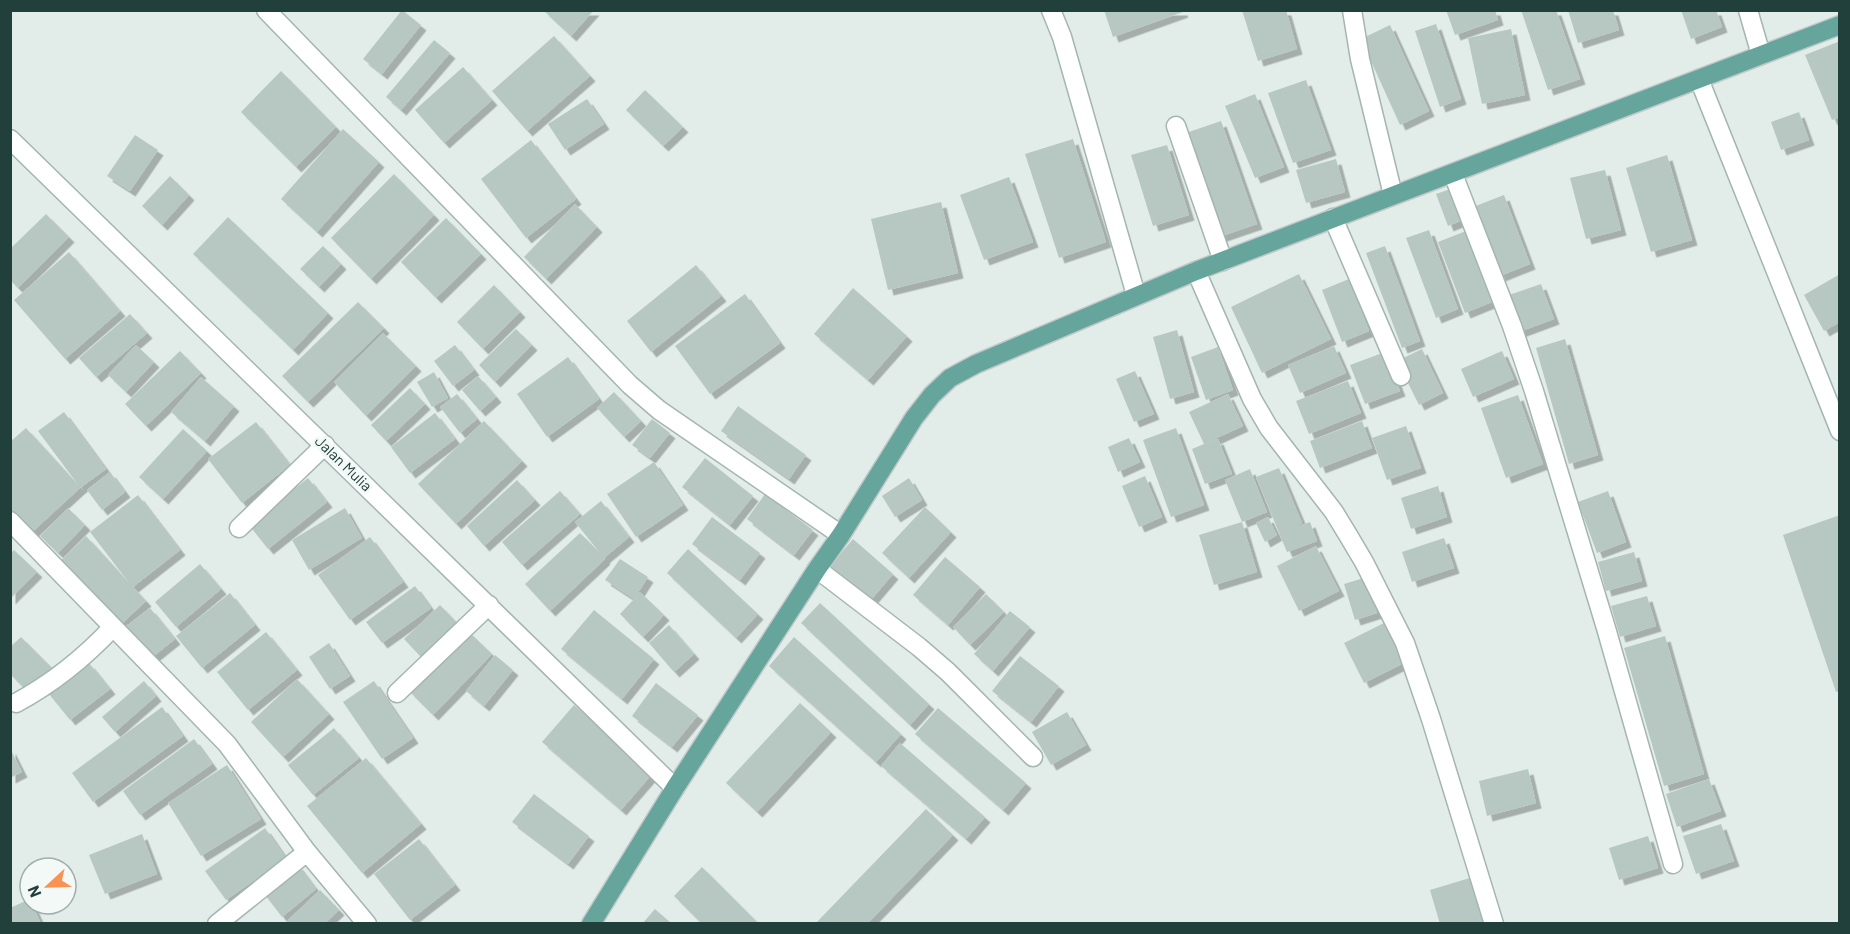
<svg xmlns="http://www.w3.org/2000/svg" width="1850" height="934" font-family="Barlow,sans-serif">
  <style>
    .building { fill: #b7c8c3; filter: url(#shadow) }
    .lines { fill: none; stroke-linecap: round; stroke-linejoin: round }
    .minor-casing { stroke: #a4b5b2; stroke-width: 21 }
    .major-casing { stroke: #c1c9c8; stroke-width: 21 }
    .minor { stroke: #fff; stroke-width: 18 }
    .major { stroke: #65a59c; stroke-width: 18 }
    .labels { text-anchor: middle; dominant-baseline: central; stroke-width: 6; stroke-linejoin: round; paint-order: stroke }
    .street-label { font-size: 15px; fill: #213f3b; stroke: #f3f9f7 }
  </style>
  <defs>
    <filter id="shadow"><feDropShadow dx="5.5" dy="5.5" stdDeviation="0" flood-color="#0004"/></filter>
  </defs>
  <rect width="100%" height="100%" fill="#e2edea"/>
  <path class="building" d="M402 10 421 25 382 74 363 59Z
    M543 10H594L571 36Z
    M1104 10H1182L1183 12 1113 37Z
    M1242 10H1286L1297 49 1258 61Z
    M1446 10H1495L1498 20 1455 35Z
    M1521 10H1556L1580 79 1548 90Z
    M1568 10H1613L1619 30 1578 43Z
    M1681 10H1716L1722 27 1691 39Z
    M1436 24 1461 99 1440 107 1415 31Z
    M1390 25 1429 111 1400 125 1361 39Z
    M1511 29 1525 95 1482 104 1468 38Z
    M554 36 590 76 527 131 492 91Z
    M434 40 450 53 401 110 386 97Z
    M1840 41V117L1832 120 1805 55Z
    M463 67 492 100 444 143 415 110Z
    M281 71 336 127 296 167 241 112Z
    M1306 80 1331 150 1293 163 1268 93Z
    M645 90 683 127 663 146 626 110Z
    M1255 94 1284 167 1255 178 1225 106Z
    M587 99 604 124 565 150 548 124Z
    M1799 112 1809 140 1781 150 1771 122Z
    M1221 121 1257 224 1216 238 1180 135Z
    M343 129 379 162 317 232 281 199Z
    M135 135 158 150 130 191 107 176Z
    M1073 139 1106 242 1059 258 1025 154Z
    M531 140 576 199 526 238 481 179Z
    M1167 145 1189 215 1153 226 1131 155Z
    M1667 155 1692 240 1651 252 1626 168Z
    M1336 159 1345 192 1306 203 1296 170Z
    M1605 170 1621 230 1586 239 1570 178Z
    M394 174 434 215 371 279 331 238Z
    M170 176 189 195 162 225 142 206Z
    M1009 177 1033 242 984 260 960 195Z
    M1453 188 1465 219 1448 226 1436 194Z
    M1504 195 1530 264 1500 276 1473 207Z
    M941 202 958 273 888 290 871 219Z
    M575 204 597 227 546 279 524 257Z
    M46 214 69 237 18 288 10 280V249Z
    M228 217 328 313 293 350 193 254Z
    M446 218 481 254 436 298 401 262Z
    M1429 230 1458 309 1436 318 1406 238Z
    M1466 231 1492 302 1465 313 1438 242Z
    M323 246 341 264 319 287 300 269Z
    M1385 246 1420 341 1402 348 1366 253Z
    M69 252 120 311 65 359 14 300Z
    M696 265 721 296 651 352 627 321Z
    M1299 274 1331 339 1262 373 1231 307Z
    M1840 274V322L1824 331 1804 295Z
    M1349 279 1369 331 1342 342 1322 290Z
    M1541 284 1554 319 1519 332 1506 296Z
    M494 285 520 312 483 349 457 322Z
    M853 288 907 336 868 380 814 334Z
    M745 294 780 343 710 394 675 346Z
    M358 302 384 328 308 402 282 376Z
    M130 314 147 333 96 377 79 358Z
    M516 329 532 345 495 382 479 365Z
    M1177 330 1194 392 1170 399 1153 337Z
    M383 333 416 366 366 416 334 382Z
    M1565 339 1598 455 1569 464 1536 348Z
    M136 345 154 362 126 392 108 375Z
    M455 345 474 370 453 386 434 361Z
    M1334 346 1346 373 1300 393 1288 365Z
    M1218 347 1233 390 1206 400 1191 357Z
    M1422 349 1443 393 1419 405 1397 361Z
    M180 351 201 373 146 426 125 404Z
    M1502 351 1514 379 1473 397 1461 369Z
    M1385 352 1400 391 1365 404 1350 365Z
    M568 357 599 399 547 437 517 394Z
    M1135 371 1154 414 1134 422 1116 379Z
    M434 372 448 398 432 407 417 382Z
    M478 376 496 397 480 411 462 390Z
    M201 377 234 406 205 441 171 412Z
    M1348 381 1361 413 1309 434 1296 401Z
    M410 388 425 404 386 441 371 425Z
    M614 392 641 421 624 437 597 408Z
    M457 394 477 419 460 433 440 407Z
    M1228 394 1243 426 1208 442 1218 439 1232 474 1205 484 1192 449 1204 444 1189 412Z
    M1518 395 1543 464 1506 478 1481 408Z
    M738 406 806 455 789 479 721 431Z
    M64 412 106 469 80 488 30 534 10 512V442L26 428 79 486 38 431Z
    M435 413 455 439 410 473 391 447Z
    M652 419 670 433 650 458 632 445Z
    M484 421 522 461 456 524 418 484Z
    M1362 421 1372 448 1320 468 1310 441Z
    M256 422 290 465 242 503 208 459Z
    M1406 426 1421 468 1387 480 1372 438Z
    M1176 428 1204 505 1171 517 1143 440Z
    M183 429 207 451 163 499 139 477Z
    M1129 438 1140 462 1118 472 1108 447Z
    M705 458 753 496 730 525 682 487Z
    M654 462 683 505 636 537 607 494Z
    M1279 468 1302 523 1287 530 1310 522 1317 541 1287 552 1256 477Z
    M1250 469 1267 512 1242 522 1225 480Z
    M110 472 125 492 102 510 87 490Z
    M1145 476 1162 517 1139 527 1122 486Z
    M308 478 327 502 268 549 249 525Z
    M909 478 922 500 895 517 882 496Z
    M517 480 535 500 484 546 467 526Z
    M1438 486 1447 517 1411 529 1401 498Z
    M560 491 580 514 522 565 502 542Z
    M1608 491 1626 542 1597 553 1578 502Z
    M765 494 813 530 794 555 747 519Z
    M138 495 180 550 133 587 146 601 118 627 58 563 86 536 130 584 90 532Z
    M601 501 629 537 604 558 605 559 550 611 525 584 580 533 600 553 575 522Z
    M925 507 951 532 909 578 882 553Z
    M68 508 85 525 58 553 40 536Z
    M345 508 362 538 309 570 292 540Z
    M1840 515V691L1836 692 1783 535Z
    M712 517 760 553 740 580 692 544Z
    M1268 517 1277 535 1265 542 1256 523Z
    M1242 522 1257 572 1214 585 1199 535Z
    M370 537 403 582 350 620 318 575Z
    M1444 538 1454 568 1412 582 1402 552Z
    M853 539 893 574 870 601 830 566Z
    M1316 546 1339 591 1299 611 1277 566Z
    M688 549 758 614 736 638 667 573Z
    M14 550 37 572 10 599V554Z
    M1634 552 1642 581 1606 591 1598 562Z
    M945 557 980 587 948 625 913 595Z
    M620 559 648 577 634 599 640 592 664 615 643 637 620 614 634 599 605 580Z
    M200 564 221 589 176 627 155 602Z
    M1367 577 1377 613 1355 620 1344 584Z
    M415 586 431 608 382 643 366 622Z
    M230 593 255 625 202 668 176 636Z
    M986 594 1004 612 970 645 953 627Z
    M1647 596 1656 626 1620 637 1611 606Z
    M820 603 929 704 910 725 801 623Z
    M440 605 461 627 425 661 404 639Z
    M150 608 175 639 150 659 125 627Z
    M594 610 654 659 622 699 561 649Z
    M1010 611 1030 627 993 671 974 654Z
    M1390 620 1410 660 1364 683 1344 643Z
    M669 625 694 654 674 672 649 643Z
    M468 631 492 654 433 715 409 691Z
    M266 632 297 670 248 710 217 672Z
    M1665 636 1704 774 1664 786 1624 648Z
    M21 637 53 669 29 693 10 674V647Z
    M794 637 901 734 876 762 769 666Z
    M329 643 350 676 330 689 309 657Z
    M495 655 513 670 484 706 466 691Z
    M1020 656 1059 686 1031 722 992 691Z
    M89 663 110 689 70 720 49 694Z
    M297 679 329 714 283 757 251 722Z
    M144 681 156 696 115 732 102 717Z
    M374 681 413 738 382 759 343 702Z
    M656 683 698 715 672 747 632 716Z
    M800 703 831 732 757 812 726 783Z
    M574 705 653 773 621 810 542 742Z
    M162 707 183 736 93 802 72 773Z
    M938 708 1026 783 1003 810 915 734Z
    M1067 712 1086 745 1051 765 1032 732Z
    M334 728 359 758 313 795 288 765Z
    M194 739 212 764 140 815 123 791Z
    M900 743 985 817 966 839 881 766Z
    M10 748 22 772 10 778Z
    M366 758 421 824 362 873 307 806Z
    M227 765 261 819 201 856 168 803Z
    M1528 769 1536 803 1487 816 1479 781Z
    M1709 779 1721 811 1677 827 1666 794Z
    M534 794 589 836 568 864 512 822Z
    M926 809 953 835 867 924H815Z
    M1721 824 1734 861 1696 874 1683 836Z
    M265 828 286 858 226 900 205 871Z
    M142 834 157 874 105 894 89 855Z
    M1648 836 1658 868 1619 880 1609 848Z
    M419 839 455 885 410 920 374 874Z
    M297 864 316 889 282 917 262 891Z
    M702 867 759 924H702L674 896Z
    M1473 877 1487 924H1440L1430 890Z
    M320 890 339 910 324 924H284Z
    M30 899V904H32L41 924H10V908Z
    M655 909 672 924H642Z"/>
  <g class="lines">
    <g class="minor-casing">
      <path id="minor" d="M266 10 630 385 659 410 841 535
        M1051 10 1062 37 1136 295
        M1352 10 1360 59 1393 195
        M1748 10 1761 55
        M1699 79 1840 431
        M1176 126 1223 261
        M10 139 675 788
        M1453 174 1512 326 1534 391 1606 628 1673 864
        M1333 218 1401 376
        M1196 271 1252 399 1269 428 1334 512 1348 535 1364 562 1405 643 1431 719 1494 924
        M10 521 227 744 307 852 367 924
        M239 528 325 445
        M817 569 919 647 948 672 1033 757
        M397 693 489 605
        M16 703C53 683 85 657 113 627
        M217 924 307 852"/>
    </g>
    <g class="major-casing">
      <path id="major" d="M591 924 675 788 817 569 841 535 914 418 932 395 950 378 976 364 1196 271 1840 25"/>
    </g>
    <use href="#minor" class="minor"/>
    <use href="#major" class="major"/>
  </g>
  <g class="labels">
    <g class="street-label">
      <text transform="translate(344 463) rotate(44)">Jalan Mulia</text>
    </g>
  </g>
  <rect width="1850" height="934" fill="none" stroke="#213f3b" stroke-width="24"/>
  <g transform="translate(48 886) rotate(248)"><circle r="28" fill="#f3f9f7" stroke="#9fafac" stroke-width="1.5"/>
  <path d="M0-4.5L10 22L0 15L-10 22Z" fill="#f89255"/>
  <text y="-9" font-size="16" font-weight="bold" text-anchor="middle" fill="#213f3b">N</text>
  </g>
</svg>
